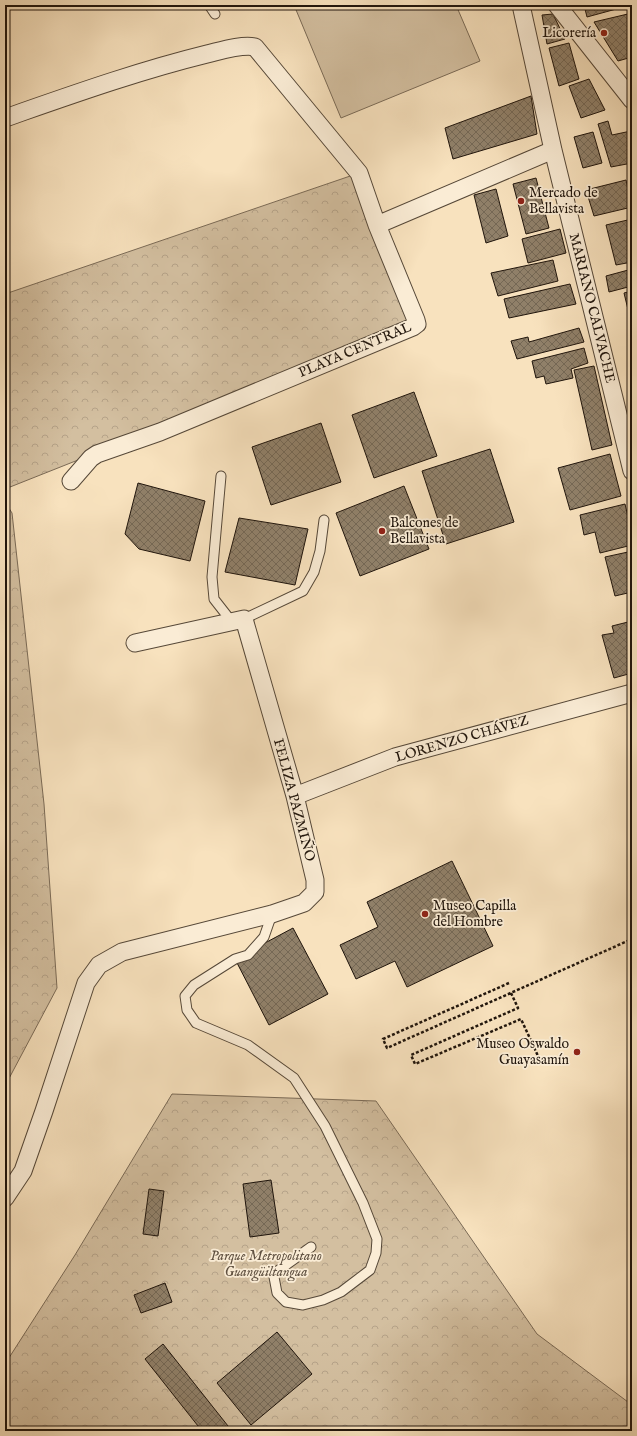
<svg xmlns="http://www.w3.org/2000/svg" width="637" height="1436" font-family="'IM FELL English',serif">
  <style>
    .grass { fill: #d3bfa0; stroke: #7a6a56 }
    .forest { fill: url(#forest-crowns); stroke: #7a6a56 }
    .building { fill: url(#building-cross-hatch); stroke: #20150c }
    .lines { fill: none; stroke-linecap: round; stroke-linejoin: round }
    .lane-casing { stroke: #564838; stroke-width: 11 }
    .street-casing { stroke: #564838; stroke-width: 19 }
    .path { stroke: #20150c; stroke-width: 2.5; stroke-dasharray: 3 2; stroke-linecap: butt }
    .lane { stroke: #faecd5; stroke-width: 9 }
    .street { stroke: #faecd5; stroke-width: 17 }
    .poi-dot { fill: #8f2418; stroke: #faecd5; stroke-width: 1.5 }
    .labels { text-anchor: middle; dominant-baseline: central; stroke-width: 3.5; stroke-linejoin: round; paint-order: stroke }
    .poi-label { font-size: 14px; fill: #20150c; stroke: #faecd5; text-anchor: start }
    .street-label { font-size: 14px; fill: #20150c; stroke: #faecd5 }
    .park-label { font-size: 14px; font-style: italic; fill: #5f5040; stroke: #faecd5 }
  </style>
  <defs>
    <pattern id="forest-crowns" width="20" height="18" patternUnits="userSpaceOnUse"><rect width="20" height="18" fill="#d3bfa0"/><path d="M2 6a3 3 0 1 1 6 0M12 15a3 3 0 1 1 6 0" fill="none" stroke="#b5a389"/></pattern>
    <pattern id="building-cross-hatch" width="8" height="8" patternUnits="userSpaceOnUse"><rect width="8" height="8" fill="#908069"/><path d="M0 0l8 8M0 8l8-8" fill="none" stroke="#756855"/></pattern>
  </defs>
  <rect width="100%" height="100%" fill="#f8e2be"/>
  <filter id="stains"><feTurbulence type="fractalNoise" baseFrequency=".005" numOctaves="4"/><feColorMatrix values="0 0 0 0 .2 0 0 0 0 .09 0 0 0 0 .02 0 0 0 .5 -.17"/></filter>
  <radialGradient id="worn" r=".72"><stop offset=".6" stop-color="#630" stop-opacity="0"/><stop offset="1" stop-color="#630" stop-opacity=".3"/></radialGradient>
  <path class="grass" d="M294 5H456L480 61 341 118Z"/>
  <path class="forest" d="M359 173 413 327 5 489V294Z
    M5 502 12 513 44 804 57 988 5 1086Z
    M172 1094 376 1101 537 1334 632 1405V1431H5V1364L75 1255Z"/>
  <path class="building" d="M584 5H619L620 8 587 17Z
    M632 13V57L618 61 594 22Z
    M553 14 565 39 547 44 542 15Z
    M569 43 579 79 559 86 549 48Z
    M589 79 605 110 581 118 569 86Z
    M531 96 537 134 453 159 445 128Z
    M608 121 612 135 631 131 632 136V163L611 167 598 124Z
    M593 132 602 163 583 168 574 137Z
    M536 178 549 228 526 234 513 184Z
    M626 180 632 207 594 216 586 190Z
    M496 189 508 236 486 243 474 195Z
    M632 219V262L616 265 606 225Z
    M560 229 566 253 528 263 522 239Z
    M553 260 558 281 498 296 491 273Z
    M632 269V286L609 292 606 276Z
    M570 284 576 304 509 318 504 299Z
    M632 291V322H631L624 293Z
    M579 328 584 342 517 359 511 341 528 337 529 342Z
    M584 348 588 363 571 369 573 378 546 384 544 376 536 378 532 361Z
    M594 366 612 445 592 450 574 370Z
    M414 392 437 456 374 478 352 415Z
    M321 423 341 482 271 505 252 447Z
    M490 449 514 522 446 544 422 471Z
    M610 454 621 496 570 510 558 468Z
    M138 483 205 501 190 561 139 549 125 534Z
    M404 486 429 549 360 576 336 513Z
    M625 504 632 534V545L600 553 595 532 584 535 580 515Z
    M239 518 308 529 295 585 225 572Z
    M628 552 632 568V592L615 596 605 557Z
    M632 621V673L614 678 602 635 614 633 612 626Z
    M452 861 493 946 407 987 395 961 356 979 340 945 378 927 367 902Z
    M293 928 328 994 269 1025 235 959Z
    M271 1180 279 1233 250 1237 243 1184Z
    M149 1189 164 1191 158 1236 143 1234Z
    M165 1283 172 1302 141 1313 134 1295Z
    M277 1332 312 1374 251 1425 217 1383Z
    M163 1344 232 1431H202L145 1359Z"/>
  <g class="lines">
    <g class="lane-casing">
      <path id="lane" d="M209 5 215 14
        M221 476 212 577 214 599 232 622
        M244 619 303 591 314 572 320 551 324 520
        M272 914 264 937 248 955 235 959 194 985 185 996 187 1010 196 1023 248 1045 294 1078 325 1126 363 1203 377 1239 376 1253 370 1270 341 1292 323 1300 303 1305 286 1302 277 1293 274 1277 279 1270 311 1247"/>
    </g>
    <g class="street-casing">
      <path id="street" d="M521 5 553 150 632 471
        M557 5 632 100
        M5 118C71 95 138 71 207 54 220 51 242 44 255 47L359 173 377 225 416 320 417 324 413 327 160 432 97 454 91 458 71 481
        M377 225 553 150
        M295 796 395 757 632 693
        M5 1198 23 1171 44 1111 86 983 99 965 122 952 272 914 304 903 315 892V880L295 796 244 619 135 643"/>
    </g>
    <path class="path" d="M509 983 383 1039 387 1048 632 939
      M511 993 518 1008 411 1055 415 1064 521 1019 538 1056"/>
    <use href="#lane" class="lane"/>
    <use href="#street" class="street"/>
  </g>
  <g class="poi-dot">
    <circle cx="604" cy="33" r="4"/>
    <circle cx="521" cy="201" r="4"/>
    <circle cx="382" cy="531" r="4"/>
    <circle cx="425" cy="914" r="4"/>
    <circle cx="577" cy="1052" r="4"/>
  </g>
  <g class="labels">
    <g class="poi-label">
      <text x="596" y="33" text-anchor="end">Licorería</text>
      <text x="529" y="193">Mercado de<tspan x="529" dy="16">Bellavista</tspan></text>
      <text x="390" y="523">Balcones de<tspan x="390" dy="16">Bellavista</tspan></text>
      <text x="433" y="906">Museo Capilla<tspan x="433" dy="16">del Hombre</tspan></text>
      <text x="569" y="1044" text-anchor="end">Museo Oswaldo<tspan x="569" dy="16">Guayasamín</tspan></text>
    </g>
    <g class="street-label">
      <text transform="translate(592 308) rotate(76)">MARIANO CALVACHE</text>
      <text transform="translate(355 350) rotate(-23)">PLAYA CENTRAL</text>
      <text transform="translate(462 739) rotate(-16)">LORENZO CHÁVEZ</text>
      <text transform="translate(294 800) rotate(75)">FELIZA PAZMIÑO</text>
    </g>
    <g class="park-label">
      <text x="266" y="1256">Parque Metropolitano<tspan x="266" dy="16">Guangüiltangua</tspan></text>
    </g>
  </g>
  <rect width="637" height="1436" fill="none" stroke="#f8e2be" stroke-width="20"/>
  <rect x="6" y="6" width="625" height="1424" fill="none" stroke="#20150c" stroke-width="2"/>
  <rect x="10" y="10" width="617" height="1416" fill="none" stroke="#20150c"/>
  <rect width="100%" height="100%" filter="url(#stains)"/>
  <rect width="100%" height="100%" fill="url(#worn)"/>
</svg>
